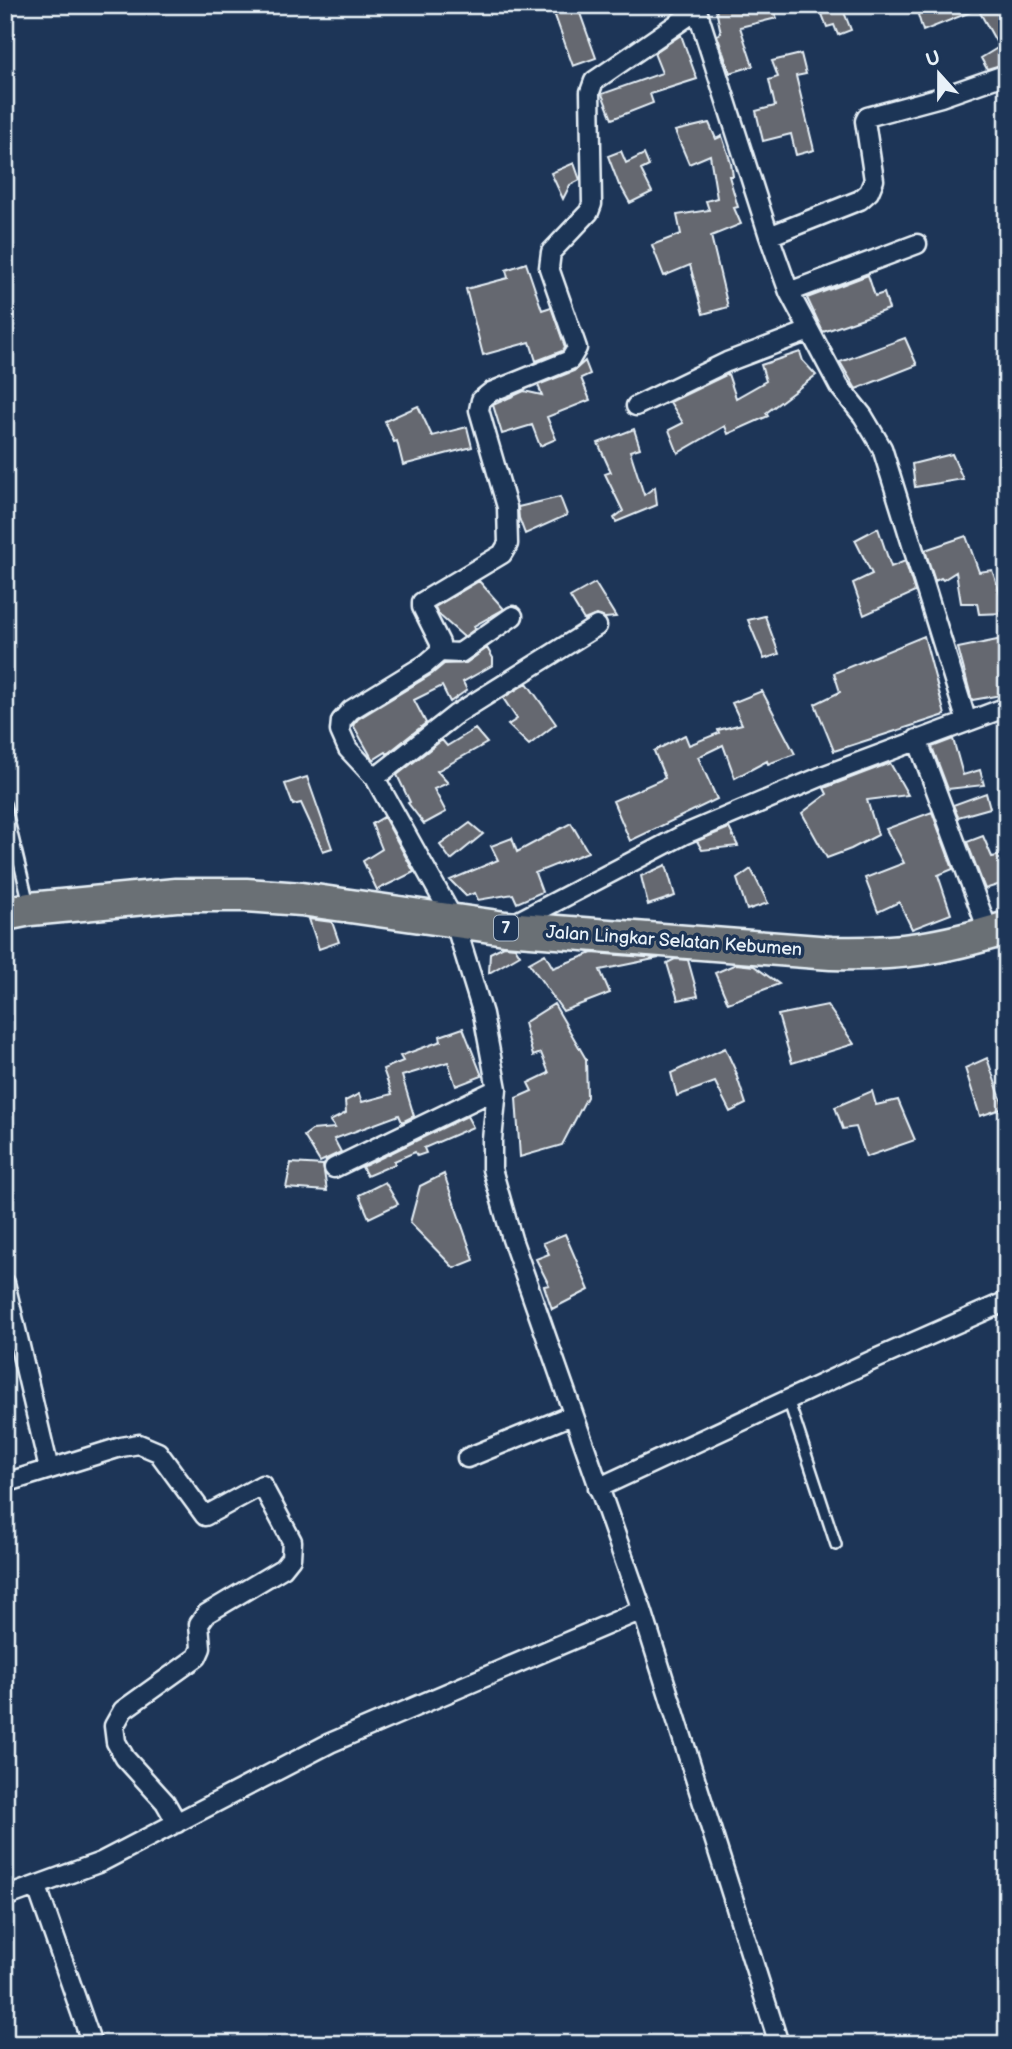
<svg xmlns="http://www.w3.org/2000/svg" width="1012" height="2049" font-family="'Balsamiq Sans',sans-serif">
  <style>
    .building { fill: #65686f; stroke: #e8f1f8; stroke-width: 2 }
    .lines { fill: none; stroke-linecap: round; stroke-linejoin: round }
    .lane-casing { stroke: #e8f1f8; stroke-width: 14 }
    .street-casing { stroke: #e8f1f8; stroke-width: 23 }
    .highway-casing { stroke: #e8f1f8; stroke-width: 37 }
    .lane { stroke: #1d3557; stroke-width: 9 }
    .street { stroke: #1d3557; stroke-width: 18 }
    .highway { stroke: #6a7074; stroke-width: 32 }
    .labels { text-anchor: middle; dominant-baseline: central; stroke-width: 7; stroke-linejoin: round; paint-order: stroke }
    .shield { fill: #1d3557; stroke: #abb9c8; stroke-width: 2 }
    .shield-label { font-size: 16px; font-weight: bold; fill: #e8f1f8 }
    .street-label { font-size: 18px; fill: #e8f1f8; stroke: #1d3557 }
  </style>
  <rect width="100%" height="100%" fill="#1d3557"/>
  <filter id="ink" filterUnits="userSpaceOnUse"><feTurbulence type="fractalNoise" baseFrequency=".0143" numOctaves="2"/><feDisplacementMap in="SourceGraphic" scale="14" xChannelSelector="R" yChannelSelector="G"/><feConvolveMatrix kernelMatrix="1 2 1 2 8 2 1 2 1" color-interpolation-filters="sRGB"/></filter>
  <g filter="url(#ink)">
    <path class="building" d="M566 5H577L596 58 573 66 553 10Z
      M715 5H771L777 18 740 27 753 66 730 73 717 35 721 33Z
      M915 5H1007V63L987 69 981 58 999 47 978 9 923 31Z
      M842 7 851 30 838 35 834 25 827 27 822 14Z
      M681 35 697 79 650 94 653 103 612 119 602 94 662 73 654 53Z
      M801 54 806 74 796 76 814 150 796 155 791 134 763 141 756 111 775 106 769 80 778 77 772 61Z
      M709 123 716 139 722 136 731 163 733 176H729L738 207 734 208 741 224 711 236 728 307 703 314 690 265 664 276 652 245 681 234 677 215 709 210 706 201 717 198 710 155 689 164 675 131Z
      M621 151 626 163 644 154 649 166 641 170 652 192 630 203 620 185H619L608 156Z
      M574 163 580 180 570 185 563 199 551 173Z
      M526 263 542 310 551 307 565 347 562 351 536 361 530 342 483 355 466 289 508 278 506 270Z
      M868 275 875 296 884 293 889 309 823 332 807 298Z
      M905 338 917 365 856 389 840 362Z
      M800 352 803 361 816 375 766 413 768 416 728 434 725 426 678 453 669 430 683 423 670 402 728 374 736 398 766 381 761 365Z
      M585 361 590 374 581 378 590 400 547 417 556 439 540 446 532 425 502 434 493 405 524 391 542 395 538 385 574 371Z
      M418 406 432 436 467 427 472 447 403 465 397 441 394 442 385 421Z
      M634 429 640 448 630 451 644 495 655 487 657 505 616 522 614 518 623 511 605 474 611 472 598 443Z
      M952 454 963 479 915 487 912 464Z
      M560 497 567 515 525 534 519 518 518 507Z
      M878 528 891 567 905 561 915 592 864 615 853 583 872 574 855 540Z
      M966 536 979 572 992 570 1007 613 979 614 977 603H961L956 572 943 580 941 578 935 581 925 550Z
      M479 581 504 609 474 626 475 629 464 637 438 614 435 607Z
      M595 583 616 617 605 618 596 615 584 620 570 597Z
      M765 616 779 654 764 659 748 620Z
      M924 636 945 715 834 751 815 704 840 692 834 673Z
      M1007 638V694L972 700 958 648Z
      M487 648 493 658V665L463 682 467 690 450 702 442 686 414 700 426 723 387 754 386 752 373 760 353 725 358 719 432 674 444 664 466 663Z
      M527 683 556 724 529 745 508 725 517 719 503 698Z
      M762 691 795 754 768 764 767 761 735 778 723 745 698 757 717 799 630 841 613 801 665 778 654 751 685 735 689 745 719 733 718 730 742 724 732 703Z
      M475 729 487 743 437 771 448 783 434 789 446 812 424 824 408 803 410 802 397 775 442 740 447 746Z
      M953 739 963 775 980 770 984 785 948 789 932 747Z
      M890 763 908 795 867 800 878 835 851 849 827 858 802 813 827 794 824 788Z
      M307 777 332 848 323 851 301 803 293 805 285 784Z
      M986 793 990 808 958 817 953 805Z
      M932 812 953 869 938 875 951 914 912 929 899 902 878 912 865 878 904 863 886 829Z
      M384 817 414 872 377 890 363 861 382 849 372 824Z
      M470 823 483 834 451 860 440 845Z
      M571 823 588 852 535 873 542 892 517 903 513 894 478 900 475 893 466 896 450 880 498 860 491 846 512 838 517 852Z
      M729 828 738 846 702 850 697 841Z
      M983 836 992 857 1007 854V882L985 889 967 842Z
      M666 865 675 896 648 905 641 876Z
      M751 869 768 903 747 910 737 879Z
      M309 919 332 922 339 942 319 949Z
      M504 946 515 947 520 955 489 973 490 953Z
      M592 953 659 958 600 970 610 993 563 1011 529 963 545 954 553 968Z
      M675 959 688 960 698 996 678 1000 667 963Z
      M736 964 754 966 779 984 728 1003 715 973Z
      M554 1004 586 1059 587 1097 562 1145 520 1157 516 1098 532 1091 528 1083 549 1073 541 1053 533 1056 524 1023Z
      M827 1005 854 1044 792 1063 778 1015Z
      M463 1028 482 1076 456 1086 448 1062 402 1076 414 1116 402 1122 399 1115 334 1139 341 1152 320 1162 304 1136 312 1130 335 1128 330 1121 346 1113 345 1101 359 1094 362 1102 392 1094 383 1069 403 1061 400 1056 441 1041 440 1036Z
      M725 1048 737 1074H736L746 1104 730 1112 715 1082 677 1096 671 1073Z
      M987 1058 1004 1108 980 1116 965 1068Z
      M872 1091 876 1105 898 1100 915 1140 866 1157 856 1127 843 1129 835 1107Z
      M467 1116 473 1127 424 1148 426 1153 417 1156 415 1152 394 1161 395 1164 367 1176 362 1167Z
      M291 1163 323 1165 327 1191 286 1188Z
      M444 1174 474 1260 454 1268 410 1223 420 1186Z
      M385 1182 398 1204 369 1218 359 1195Z
      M565 1234 589 1290 552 1309 544 1286 549 1285 536 1259 549 1254 543 1243Z"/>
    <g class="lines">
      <g class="lane-casing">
        <path id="lane" d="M5 804 29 904
          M788 1399 836 1545"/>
      </g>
      <g class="street-casing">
        <path id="street" d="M697 10 769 236 789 292 839 386 863 416 882 448 967 722
          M769 236 860 200 869 192 874 180 865 121 867 117 941 97 1007 74
          M789 292 917 244
          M636 406 727 362 809 331
          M440 652 460 653 513 616
          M917 739 989 933
          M375 778 455 715 597 626
          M511 925 683 835 825 775 1007 707
          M334 1168 497 1089
          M5 1283 49 1469
          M467 1458 572 1415
          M5 1483 121 1447 139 1444 158 1452 205 1516 262 1485 292 1541 291 1558 283 1568 206 1614 199 1624 201 1648 197 1657 123 1710 114 1726 116 1742 125 1758 165 1802 177 1823
          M598 1488 871 1361 1007 1301
          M642 1610 779 2044
          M37 1887 92 2044
          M5 1897 101 1862 330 1743 642 1610 512 1239 492 1169V1140L497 1089 483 1014 454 920 375 778 348 749 340 731 341 721 351 710 426 664 440 652V643L422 607V602L502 554 508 544 507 507 479 410 481 400 491 392 570 360 577 348 549 268 551 252 589 212 592 204 590 92 594 81 600 77 697 10 696 5"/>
      </g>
      <g class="highway-casing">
        <path id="highway" d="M5 914 30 909 176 895H246L301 899 505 928 831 953C899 955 942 948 1007 928"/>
      </g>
      <use href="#lane" class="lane"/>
      <use href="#street" class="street"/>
      <use href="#highway" class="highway"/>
    </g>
  </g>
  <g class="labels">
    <rect class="shield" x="494" y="915.5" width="24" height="25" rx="5"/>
    <g class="shield-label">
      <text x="506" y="928">7</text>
    </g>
    <g class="street-label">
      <text transform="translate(674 941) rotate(4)">Jalan Lingkar Selatan Kebumen</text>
    </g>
  </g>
  <rect width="1012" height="2049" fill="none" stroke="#1d3557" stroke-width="28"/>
  <rect x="14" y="14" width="984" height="2021" fill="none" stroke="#e8f1f8" stroke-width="2.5" filter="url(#ink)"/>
  <g transform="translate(939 74) rotate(339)" stroke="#1d3557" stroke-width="5" paint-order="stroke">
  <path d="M0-5L12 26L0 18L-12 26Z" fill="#e8f1f8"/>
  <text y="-10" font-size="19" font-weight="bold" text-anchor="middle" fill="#e8f1f8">U</text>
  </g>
</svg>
